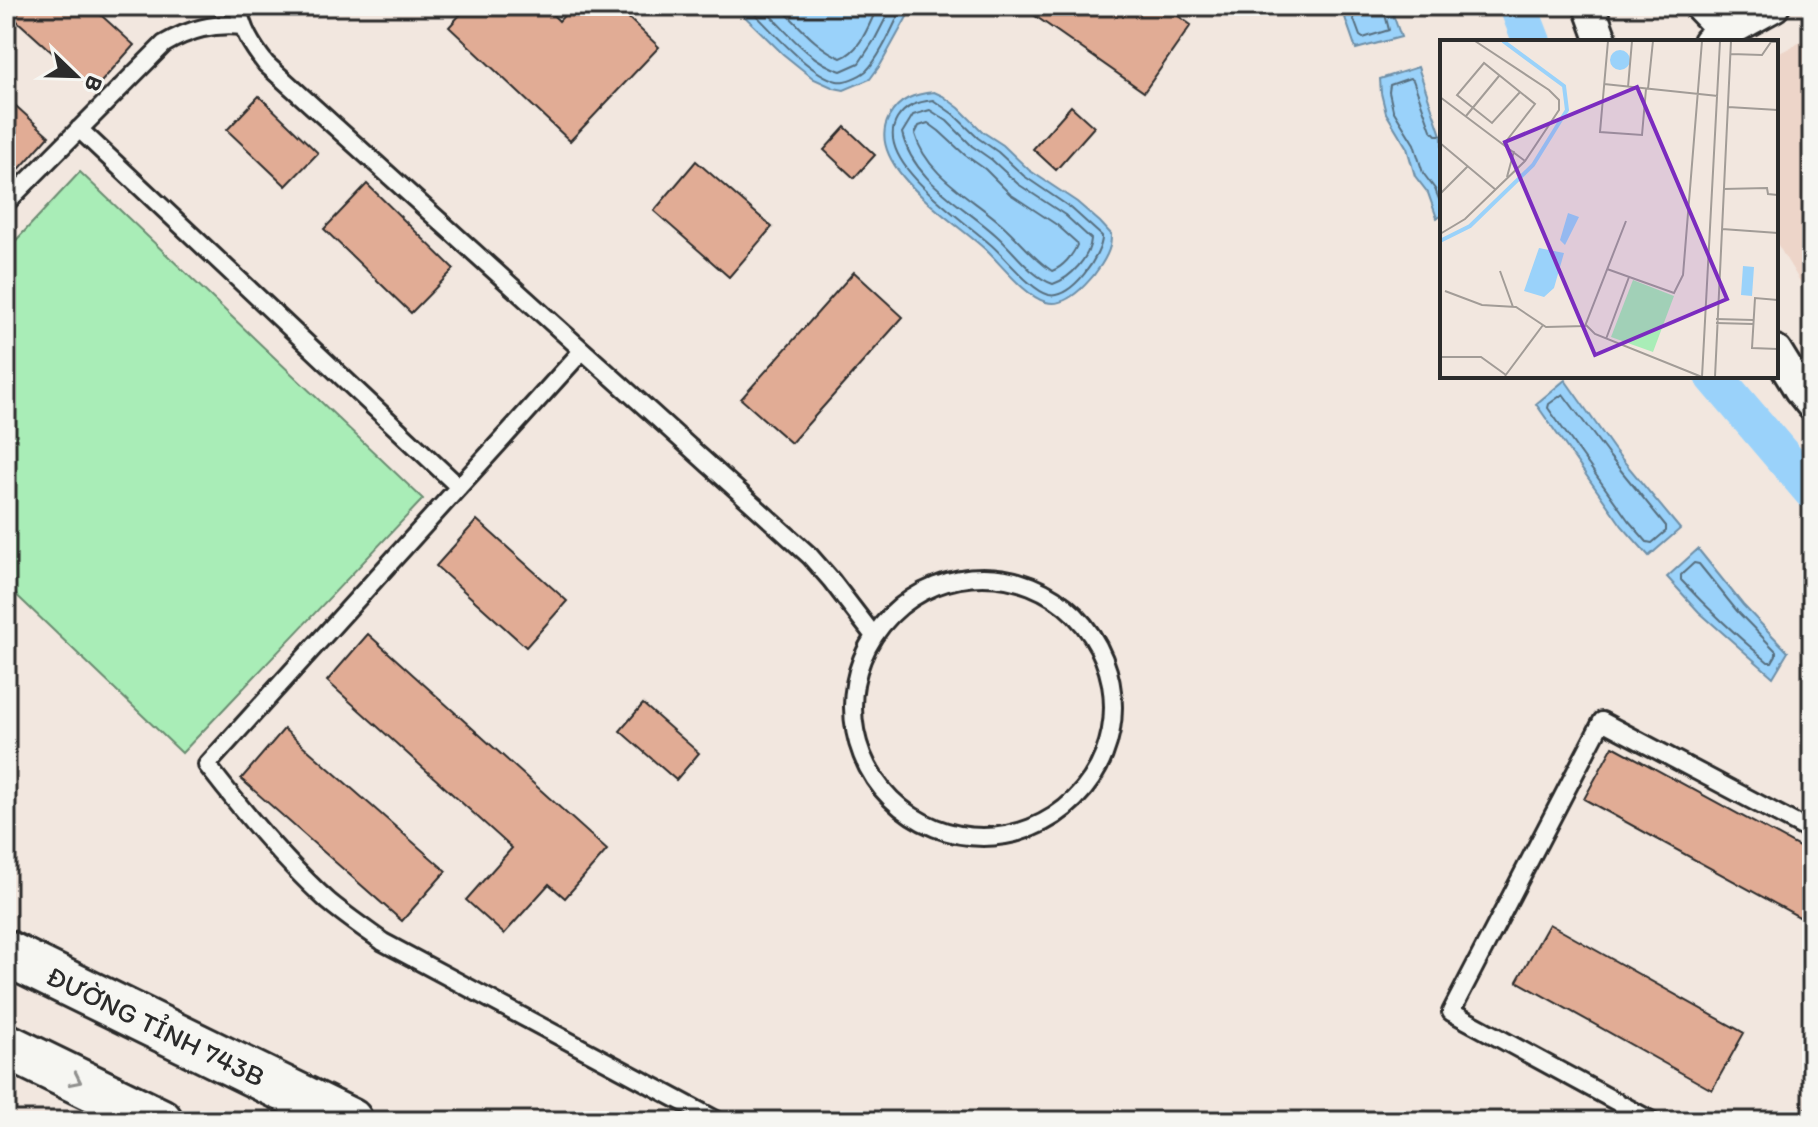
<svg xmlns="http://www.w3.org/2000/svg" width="1818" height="1127" font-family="Itim,sans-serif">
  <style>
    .built { fill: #edd5c9 }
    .green { fill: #a9edb7; stroke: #6a8c71; stroke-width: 2 }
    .water { fill: #9ad2fa; stroke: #6e8fa7; stroke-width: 2 }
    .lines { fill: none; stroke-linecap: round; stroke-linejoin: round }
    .shore { stroke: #576e7e; stroke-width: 2 }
    .canal { stroke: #9ad2fa; stroke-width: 38 }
    .building { fill: #e1ac95; stroke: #2b2b2b; stroke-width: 2 }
    .service-casing { stroke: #2b2b2b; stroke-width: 22 }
    .minor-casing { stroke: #2b2b2b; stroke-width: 36 }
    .primary-casing { stroke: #2b2b2b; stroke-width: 50 }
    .service { stroke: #f6f6f2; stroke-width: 16 }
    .minor { stroke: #f6f6f2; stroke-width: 30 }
    .primary { stroke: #f6f6f2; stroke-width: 44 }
    .oneway { stroke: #90908e }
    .labels { text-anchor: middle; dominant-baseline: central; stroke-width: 6; stroke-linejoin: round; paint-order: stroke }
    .street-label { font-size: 28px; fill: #2b2b2b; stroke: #f6f6f2 }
    .inset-river { fill: none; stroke: #9ad2fa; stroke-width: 4 }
    .inset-road { fill: none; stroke: #a29c97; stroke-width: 2 }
    .view { fill: #7b2cbf; fill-opacity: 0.15; stroke: #7b2cbf; stroke-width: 4 }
    .inset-edge { fill: none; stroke: #2b2b2b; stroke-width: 4 }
  </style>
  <rect width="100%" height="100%" fill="#f2e7df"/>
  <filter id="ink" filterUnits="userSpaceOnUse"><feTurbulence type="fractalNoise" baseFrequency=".0125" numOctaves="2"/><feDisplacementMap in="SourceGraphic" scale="16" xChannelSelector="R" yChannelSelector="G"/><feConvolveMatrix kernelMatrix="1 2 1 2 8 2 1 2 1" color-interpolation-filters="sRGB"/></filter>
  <g filter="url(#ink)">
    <path class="built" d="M1812 36V301L1776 242V55Z"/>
    <path class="green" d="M80 172 423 499 182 753 6 585V251Z"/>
    <path class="water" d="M734 6H913L881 64 870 79 844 90 834 88 814 79 783 54Z
      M1341 6H1390L1401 37 1356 49Z
      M1418 67 1442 138V216L1437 218 1428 193 1415 176 1407 148 1386 113 1381 93 1380 79Z
      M934 92 943 96 959 108 983 132 1003 145 1029 170 1077 202 1100 222 1111 234C1111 238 1111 242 1110 246 1105 267 1070 310 1046 302 1025 296 1002 265 986 250 958 223 862 166 889 117 899 99 914 94 934 92Z
      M1565 380 1616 452 1680 529 1649 556 1622 526 1536 404Z
      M1698 549 1743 605 1788 652 1773 677 1699 612 1667 577Z"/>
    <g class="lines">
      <path class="shore" d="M747 6C769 27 808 74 837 81 845 83 860 76 866 71 880 58 894 24 903 6
        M761 6C785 29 808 61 841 71L859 63 875 39 892 6
        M779 6C798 24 816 48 841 58 861 51 869 24 878 6
        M1349 6 1360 36 1363 38 1389 30 1383 6
        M933 100 953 114 978 138 998 152 1024 176 1071 208 1102 236C1103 254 1071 300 1049 295 1030 290 1004 255 989 243 963 219 872 161 897 119 906 105 918 102 933 100Z
        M930 110 947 121 972 146 992 160 1018 184 1065 215 1091 239C1090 257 1071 278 1053 284 1029 275 1016 253 997 236 963 205 913 181 902 133L913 115Z
        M928 123 939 131 965 155 985 169 1010 194 1057 225 1076 242 1077 245C1073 255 1063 267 1052 271 1034 259 1022 243 1006 228 976 199 927 178 915 134L919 126Z
        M1442 135H1436L1431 130 1413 80 1410 78 1390 85 1389 92 1393 110 1414 144 1423 173 1435 189 1442 207
        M1563 394 1610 457 1666 526V531L1652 543 1647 542 1628 520 1548 408 1549 404Z
        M1694 563 1699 564 1737 611 1776 651V655L1772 662H1768C1737 636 1708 609 1681 580V575Z"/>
      <path class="canal" d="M1518 6 1532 42
        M1714 376 1812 491"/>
    </g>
    <path class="building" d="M6 6H91L134 45 94 90 6 11Z
      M468 6H544L559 21 573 6H616L659 47 570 141 449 27Z
      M1021 6H1164L1191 25 1144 92Z
      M259 96 318 153 286 186 227 130Z
      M6 97 49 136 6 184Z
      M1071 106 1094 127 1056 170 1033 149Z
      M845 127 875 155 854 178 824 150Z
      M696 161 772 227 729 277 654 211Z
      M367 184 454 269 411 313 324 229Z
      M854 272 903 317 791 443 741 399Z
      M477 520 567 601 526 647 436 566Z
      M368 634 607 850 565 898 549 884 504 934 466 900 512 848 327 681Z
      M643 704 699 753 676 780 620 731Z
      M284 729 446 871 402 921 241 779Z
      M1613 746 1812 854V924L1584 799Z
      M1549 924 1744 1033 1712 1090 1517 981Z"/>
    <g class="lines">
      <g class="service-casing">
        <path id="service" d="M238 6C241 29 252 46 266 64L810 556 831 580 874 636
          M79 129 459 487
          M6 203 164 44C190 29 213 23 243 26
          M582 351 207 765C244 813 283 860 328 901 346 916 365 929 383 942L718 1121
          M853 707a130 130 0 1 1 260 0a130 130 0 1 1-260 0Z
          M1652 1121 1451 1012 1602 721 1812 832
          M1809 1121 1812 1116"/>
      </g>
      <g class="minor-casing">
        <path id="minor" d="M1589 6 1602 42
          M1700 6 1726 33
          M1708 42 1774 6
          M1776 351 1800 390 1812 405"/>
      </g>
      <g class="primary-casing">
        <path id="primary" d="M6 953 350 1121
          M6 1046 160 1121"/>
      </g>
      <use href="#service" class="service"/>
      <use href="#minor" class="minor"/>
      <use href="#primary" class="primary"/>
    </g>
    <defs><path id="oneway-chevron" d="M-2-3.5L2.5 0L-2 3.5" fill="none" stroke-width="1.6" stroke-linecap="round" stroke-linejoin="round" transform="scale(2)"/></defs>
    <use class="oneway" href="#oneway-chevron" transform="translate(76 1080) rotate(26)"/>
  </g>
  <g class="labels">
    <g class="street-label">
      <text transform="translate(156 1026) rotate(26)">ĐƯỜNG TỈNH 743B</text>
    </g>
  </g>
  <g transform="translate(1440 40)">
    <rect width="338" height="338" fill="#f2e7df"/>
    <path d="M193 240 234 256 213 312 171 297Z" fill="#a9edb7"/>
    <path d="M170 20a10 10 0 1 1 20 0a10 10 0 1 1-20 0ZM128 173 139 177 125 205 120 200ZM99 208 124 213 114 248 104 257 84 251ZM303 226 314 227 312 256 301 255Z" fill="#9ad2fa"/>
    <path class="inset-river" d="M0 201 30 186 93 125 127 70 124 46 63 1"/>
    <path class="inset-road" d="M168 1 160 92 202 95 206 49M291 14 322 15 331 2H338M164 44 278 56M188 47 192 1M208 49 213 1M0 57 85 121M288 67 338 70M26 76 59 36M0 103 56 150M64 104 95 64 44 23 17 55 52 83 80 52M67 137 74 111M283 149 327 148 328 154 338 155M0 154 28 126M282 189 338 193M0 194 25 179 85 121 119 70V60L109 50 35 1M167 229 234 253 243 235 262 1M60 231 73 267M5 251 42 265 76 267 106 287 145 286 186 181M338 260 315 258 312 308 338 309M276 279 313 280M276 283 313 284M146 285 155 294 262 337M166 299 189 237M0 317H41L66 335M65 336 103 285M262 337 280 1M275 337 291 1"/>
    <path class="view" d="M197 47 287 259 155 315 65 102Z"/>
    <rect width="338" height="338" class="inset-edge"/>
  </g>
  <rect width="1818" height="1127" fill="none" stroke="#f6f6f2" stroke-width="32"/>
  <rect x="16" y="16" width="1786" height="1095" fill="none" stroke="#2b2b2b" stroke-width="3" filter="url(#ink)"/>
  <g transform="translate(76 76) rotate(113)" stroke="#f6f6f2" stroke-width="6" paint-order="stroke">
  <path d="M0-6L14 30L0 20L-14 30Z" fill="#2b2b2b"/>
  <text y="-12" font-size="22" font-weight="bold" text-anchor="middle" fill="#2b2b2b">B</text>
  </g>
</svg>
